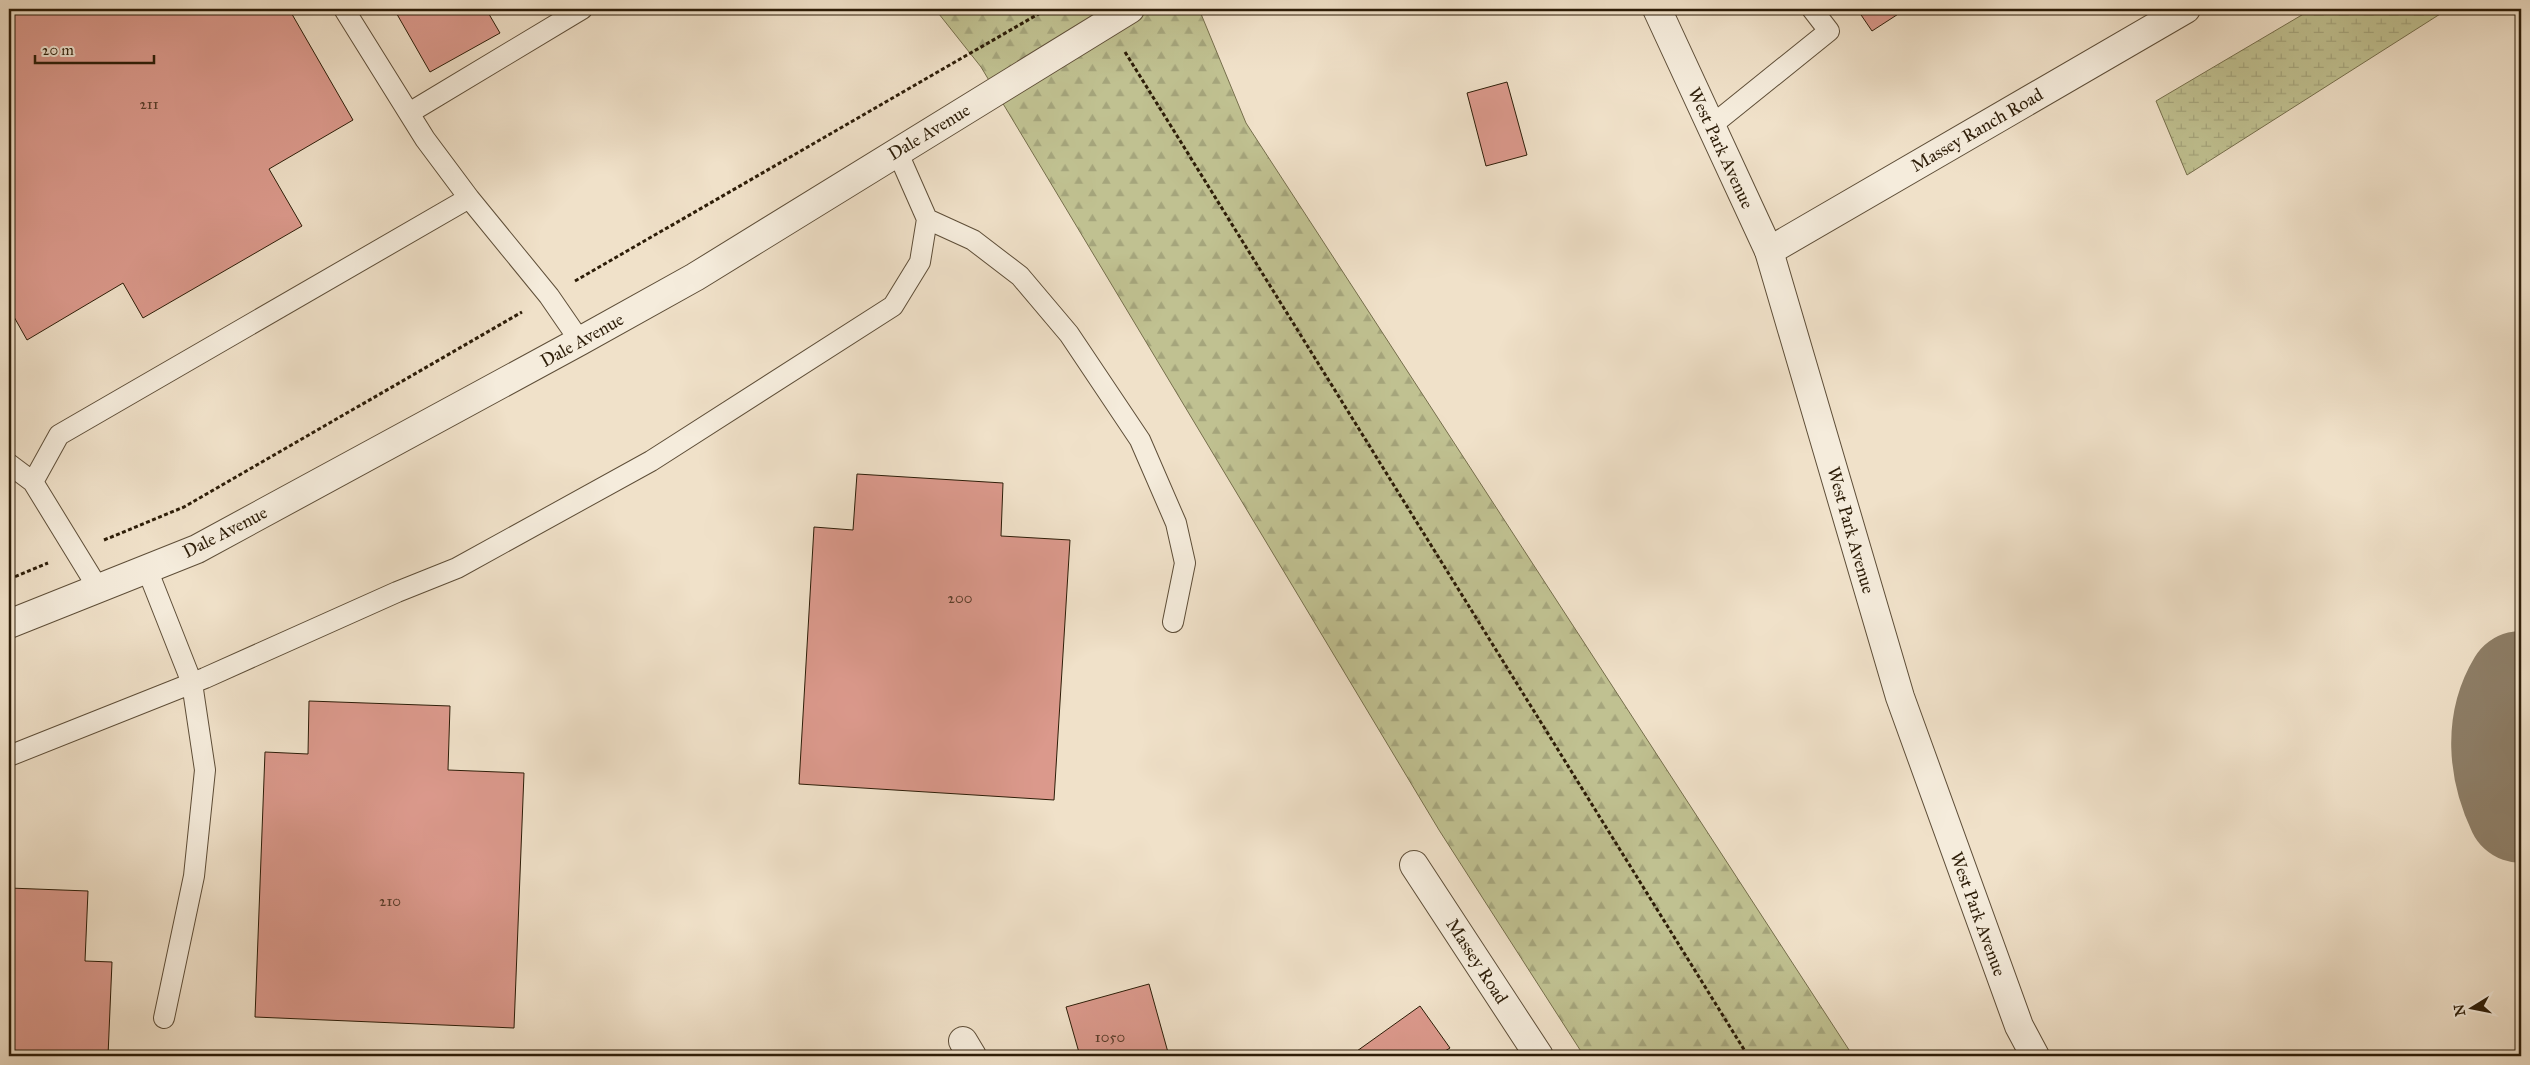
<svg xmlns="http://www.w3.org/2000/svg" width="2530" height="1065" font-family="'IM FELL Great Primer',serif">
  <style>
    .forest { fill: url(#forest-firs); stroke: #766f4c }
    .wetland { fill: url(#wetland-marsh); stroke: #766f4c }
    .lines { fill: none; stroke-linecap: round; stroke-linejoin: round }
    .taxiway { stroke: #8e7f68; stroke-width: 108 }
    .building { fill: #db998c; stroke: #2d1d08 }
    .service-casing { stroke: #5e4e38; stroke-width: 22 }
    .minor-casing { stroke: #5e4e38; stroke-width: 30 }
    .tertiary-casing { stroke: #5e4e38; stroke-width: 30 }
    .path { stroke: #2d1d08; stroke-width: 3; stroke-dasharray: 4 2.5; stroke-linecap: butt }
    .service { stroke: #f5ecdc; stroke-width: 20 }
    .minor { stroke: #f5ecdc; stroke-width: 28 }
    .tertiary { stroke: #f5ecdc; stroke-width: 28 }
    .labels { text-anchor: middle; dominant-baseline: central; stroke-width: 5; stroke-linejoin: round; paint-order: stroke }
    .number-label { font-size: 15px; fill: #583c29 }
    .street-label { font-size: 18px; fill: #2d1d08; stroke: #f5ecdc }
  </style>
  <defs>
    <pattern id="forest-firs" width="22" height="20" patternUnits="userSpaceOnUse" patternTransform="scale(1.25)"><rect width="22" height="20" fill="#c0c191"/><path d="M5 1l3.5 6h-7zM16 11l3.5 6h-7z" fill="#a5a57c"/></pattern>
    <pattern id="wetland-marsh" width="20" height="14" patternUnits="userSpaceOnUse" patternTransform="scale(1.25)"><rect width="20" height="14" fill="#c0c191"/><path d="M1 5h8M5 5V1M11 12h8M15 12V8" fill="none" stroke="#a5a57c"/></pattern>
  </defs>
  <rect width="100%" height="100%" fill="#f0e1c9"/>
  <filter id="stains"><feTurbulence type="fractalNoise" baseFrequency=".004" numOctaves="4"/><feColorMatrix values="0 0 0 0 .2 0 0 0 0 .09 0 0 0 0 .02 0 0 0 .5 -.17"/></filter>
  <radialGradient id="worn" r=".72"><stop offset=".6" stop-color="#630" stop-opacity="0"/><stop offset="1" stop-color="#630" stop-opacity=".3"/></radialGradient>
  <path class="forest" d="M935 9H1199L1246 123 1853 1056H1584L1439 830 981 67Z"/>
  <path class="wetland" d="M2312 9H2448L2187 175 2156 101Z"/>
  <g class="lines">
    <path class="taxiway" d="M2521 685C2498 723 2502 769 2521 809"/>
  </g>
  <path class="building" d="M11 9H289L353 120 269 169 302 226 143 318 123 283 27 340 9 308V10Z
    M394 9H486L500 33 430 72Z
    M1857 9H1906L1872 31Z
    M1507 82 1527 155 1486 166 1467 93Z
    M857 474 1003 483 1001 536 1070 540 1054 800 799 784 814 527 853 530Z
    M309 701 450 706 448 770 524 773 514 1028 255 1017 265 752 308 754Z
    M9 888 88 891 85 961 112 962 108 1056H9Z
    M1149 984 1169 1056H1080L1066 1007Z
    M1420 1006 1450 1048 1437 1056H1350Z"/>
  <g class="lines">
    <g class="service-casing">
      <path id="service" d="M344 9 425 139 469 198
        M409 113 582 9
        M1711 126 1829 31 1812 9
        M927 219 973 240 1020 276 1069 334 1140 440 1176 523 1185 563 1173 622
        M9 464 33 482
        M147 569 192 683 205 770 194 876 164 1018
        M98 588 33 482 59 435 469 198 549 296 580 341
        M9 756 205 678 397 592 457 568 651 461 893 306 920 262 927 219 897 151"/>
    </g>
    <g class="minor-casing">
      <path id="minor" d="M1769 251 2186 9
        M9 624 197 549 580 341 695 277 1130 9
        M1414 865 1539 1056
        M963 1041 972 1056"/>
    </g>
    <g class="tertiary-casing">
      <path id="tertiary" d="M1657 9 1769 251 1900 697 2019 1026 2035 1056"/>
    </g>
    <path class="path" d="M1125 52 1748 1056
      M575 281 1047 9
      M104 540 184 507 522 312
      M9 579 48 563"/>
    <use href="#service" class="service"/>
    <use href="#minor" class="minor"/>
    <use href="#tertiary" class="tertiary"/>
  </g>
  <g class="labels">
    <g class="number-label">
      <text x="149" y="104">211</text>
      <text x="960" y="598">200</text>
      <text x="390" y="901">210</text>
      <text x="1110" y="1037">1050</text>
    </g>
    <g class="street-label">
      <text transform="translate(1977 130) rotate(-30)">Massey Ranch Road</text>
      <text transform="translate(929 132) rotate(-31)">Dale Avenue</text>
      <text transform="translate(1721 148) rotate(65)">West Park Avenue</text>
      <text transform="translate(582 340) rotate(-29)">Dale Avenue</text>
      <text transform="translate(1851 530) rotate(74)">West Park Avenue</text>
      <text transform="translate(225 532) rotate(-27)">Dale Avenue</text>
      <text transform="translate(1978 914) rotate(70)">West Park Avenue</text>
      <text transform="translate(1477 961) rotate(57)">Massey Road</text>
    </g>
  </g>
  <rect width="2530" height="1065" fill="none" stroke="#f0e1c9" stroke-width="30"/>
  <rect x="10" y="10" width="2510" height="1045" fill="none" stroke="#2d1d08" stroke-width="2.5"/>
  <rect x="15" y="15" width="2500" height="1035" fill="none" stroke="#2d1d08"/>
  <g transform="translate(2472 1008) rotate(260)" stroke="#f5ecdc" stroke-width="4" paint-order="stroke">
  <path d="M0-4L9 19L0 12L-9 19Z" fill="#2d1d08"/>
  <text y="-8" font-size="14" font-weight="bold" text-anchor="middle" fill="#2d1d08">N</text>
  </g>
  <path d="M35 55v8h119v-8" fill="none" stroke="#2d1d08" stroke-width="2.5"/>
  <text x="42" y="55" font-size="15" fill="#2d1d08" stroke="#f5ecdc" stroke-width="4" paint-order="stroke">20 m</text>
  <rect width="100%" height="100%" filter="url(#stains)"/>
  <rect width="100%" height="100%" fill="url(#worn)"/>
</svg>
